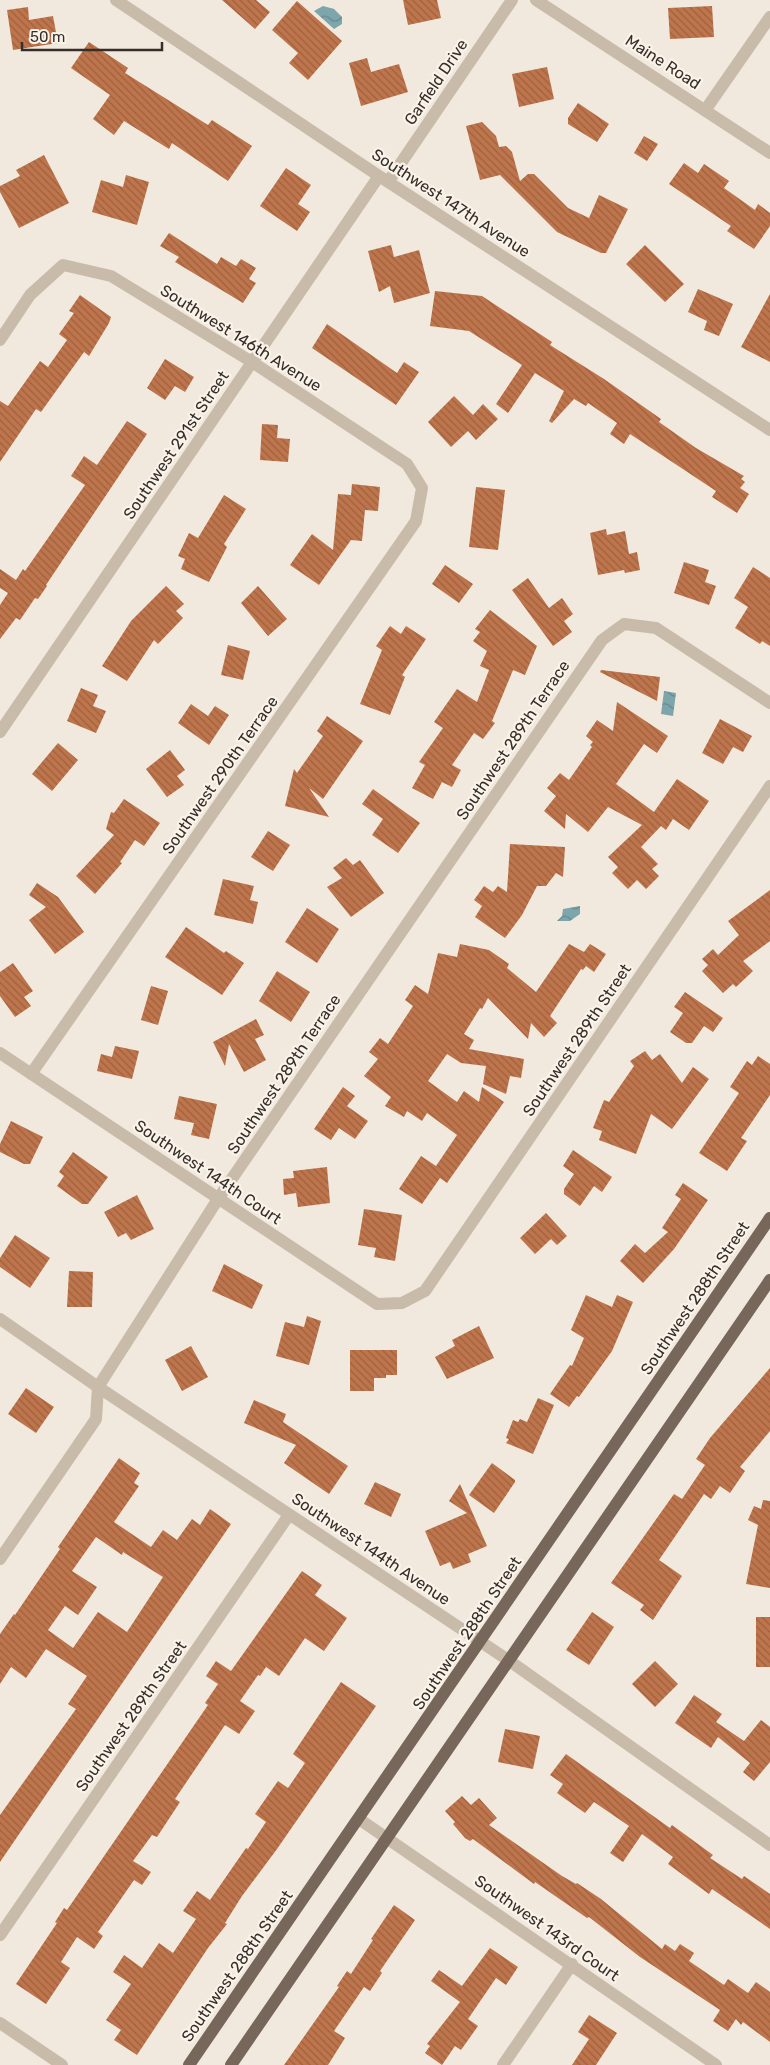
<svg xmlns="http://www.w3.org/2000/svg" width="770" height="2065" font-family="Rubik,sans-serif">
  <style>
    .water { fill: url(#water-waves) }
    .building { fill: url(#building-back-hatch); fill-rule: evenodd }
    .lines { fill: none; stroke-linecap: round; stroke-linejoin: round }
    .minor { stroke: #c8bba9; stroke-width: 12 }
    .major { stroke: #77675a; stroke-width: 12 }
    .labels { text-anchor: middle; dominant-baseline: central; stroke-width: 4.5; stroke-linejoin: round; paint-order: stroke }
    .street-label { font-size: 16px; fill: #362e29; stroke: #f9f3e9 }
  </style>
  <defs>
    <pattern id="water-waves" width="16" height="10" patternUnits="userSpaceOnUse" patternTransform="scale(1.25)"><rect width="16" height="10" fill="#7da5ac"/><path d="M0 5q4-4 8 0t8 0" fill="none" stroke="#67878c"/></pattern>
    <pattern id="building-back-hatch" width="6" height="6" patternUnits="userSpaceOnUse" patternTransform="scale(1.25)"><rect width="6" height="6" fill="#bf754c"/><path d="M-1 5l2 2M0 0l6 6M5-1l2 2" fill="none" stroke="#9c603f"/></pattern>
  </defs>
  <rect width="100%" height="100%" fill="#f1e9dd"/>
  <path class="water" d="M323 6 334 9 342 17V24L334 29 314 11Z
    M664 691 676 693 673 716 661 714Z
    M580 906V914L570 921H557L562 916 563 909Z"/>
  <path class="building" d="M222 0H256L270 12 255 29Z
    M403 0H437L441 18 408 25Z
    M297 1 342 41 308 80 289 63 298 53 272 30Z
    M712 6 714 37 670 39 668 8Z
    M28 7 29 20 53 16 58 43 13 50 7 10Z
    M89 42 128 68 125 73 208 125 212 120 252 146 228 181 172 143 169 149 124 121 114 135 93 119 110 95 71 68Z
    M367 58 371 72 399 64 408 92 361 106 349 63Z
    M547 67 554 99 519 107 512 74Z
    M578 103 609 124 597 142 568 124V118Z
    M482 122 496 136 499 147 506 146 512 152 520 181 528 174H534L568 208 589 218 599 195 628 209 606 253H601L557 232 500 175 480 180 466 126Z
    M644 136 658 144 647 161 634 153Z
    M44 155 69 203 19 228 0 192V186L20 176 16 170Z
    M684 163 698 173 704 164 729 181 724 188 755 210 758 204 770 213V226L754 249 727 231 731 226 669 184Z
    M286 168 311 185 298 204 310 212 297 231 260 206Z
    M126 175 149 182 137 225 92 212 101 180 123 187Z
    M169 233 217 264 221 257 236 266 241 259 256 268 249 279 256 283 243 303 175 262 179 257 160 246Z
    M391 245 394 257 419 250 430 293 394 303 390 286 379 292 368 251Z
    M645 245 684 284 665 302 626 264Z
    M698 289 733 304 719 336 704 330 707 321 688 312Z
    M435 291 482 296 552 342 550 345 604 379 661 419 659 422 696 448 744 476 741 479 745 482 740 488 749 494 737 513 712 497 716 491 630 434 624 444 610 434 617 423 588 403 586 406 574 399 552 423 549 421 564 391 535 373 508 413 496 404 522 365 469 331 430 326Z
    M770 294V362L741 347Z
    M80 295 111 317 109 323 89 356 84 352 41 412 36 409 0 462V401L8 406 40 361 48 367 67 340 59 334 74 313 69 311Z
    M327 324 397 373 404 362 419 372 396 405 312 348Z
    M165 359 194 377 185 392 175 386 165 400 147 388Z
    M454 396 473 415 483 404 498 419 476 440 468 431 451 447 428 422Z
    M127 421 147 434 46 585 47 586 38 599 35 598 20 620 16 618 0 639V605L8 593 0 588V569L16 580 23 569 25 571 85 485 71 476 84 456 97 465Z
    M262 424 278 425 277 438 290 439 288 462 260 460Z
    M352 484 380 487 378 511 365 510 362 541 351 540 319 585 290 565 312 534 333 550 338 494 351 495Z
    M476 487 505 490 498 550 469 547Z
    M224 495 246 509 224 544 227 547 209 582 181 569 185 559 178 556 189 533 198 538Z
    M606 529 607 535 625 531 629 554 637 552 640 570 625 573 624 570 598 575 590 533Z
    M684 562 709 570 705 582 716 586 709 605 674 593Z
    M445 565 473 584 459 603 432 584Z
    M753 567 770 578V646L762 641 760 644 735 628 748 607 734 598Z
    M528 578 549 608 562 598 573 614 564 621 572 632 553 646 512 590Z
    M166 586 184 604 176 611 183 618 158 644 154 640 127 681 102 666 131 621Z
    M258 586 287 619 268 636 241 603Z
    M490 610 537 646 525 675 513 670 492 721 495 723 483 739 474 733 452 765 461 770 452 787 442 782 433 799 412 788 425 765 419 762 443 728 434 722 457 689 477 702 489 670 480 666 487 651 473 641 480 632 475 629Z
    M390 626 401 634 406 626 426 639 402 675 405 677 390 715 360 704 382 650 376 646Z
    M228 645 250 651 243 680 221 675Z
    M601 670 660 677 657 701 600 672Z
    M81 688 98 695 93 706 106 711 96 733 67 721Z
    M617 702 668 736 657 753 644 744 616 784 654 812 677 779 709 801 689 830 673 819 666 830 661 826 641 847 658 864 652 869 659 876 646 889 637 880 628 889 612 873 618 867 608 857 642 825 608 807 588 832 566 814 565 829 544 811 556 796 547 788 560 773 569 780 592 747 590 745 593 742 586 736 597 720 613 731Z
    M191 704 208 716 215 706 229 715 209 745 178 723Z
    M327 716 363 741 323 799 309 788 329 817 285 806 294 769 297 773 323 736 317 731Z
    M720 719 752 736 743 752 733 747 723 764 702 753Z
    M58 743 78 760 52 791 32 774Z
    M170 750 185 770 177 776 184 785 167 797 146 769Z
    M373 789 420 823 398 853 372 835 383 819 362 804Z
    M124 799 160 823 144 846 135 840 120 862 122 863 95 894 76 876 114 835 106 829 111 812 114 813Z
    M268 831 290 845 273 871 251 857Z
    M510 844 565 847 563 877 556 873 546 886H537L522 915 505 938 475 917 482 906 474 900 484 886 493 892 498 886 507 892Z
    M346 858 353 865 360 860 384 893 351 917 327 887 342 878 333 868Z
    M223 879 254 886 250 900 258 902 253 924 214 915Z
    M37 883 58 897 84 932 55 954 29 920 46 907 29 895Z
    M770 890V941L743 961 753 971 736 987 733 984 723 993 702 971 708 965 702 959 713 949 718 955 739 935 728 921Z
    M307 908 339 929 317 963 285 942Z
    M186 927 224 953 226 951 244 963 222 995 165 957Z
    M460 944 489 950 509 964 507 968 536 992 569 944 584 952 590 944 606 954 594 972 586 966 583 970 581 969 550 1016 557 1023 544 1037 531 1023 528 1039 488 998 482 1009 480 1008 464 1034 474 1040 469 1049 524 1059 521 1078 510 1076 506 1094 483 1084 486 1066 461 1063 447 1054 428 1081 457 1102 464 1091 479 1102 482 1087 504 1102 447 1183 440 1178 422 1204 399 1189 421 1156 436 1166 457 1135 427 1113 422 1121 407 1111 404 1117 385 1106 391 1097 364 1076 378 1059 369 1052 380 1038 388 1044 413 1006 405 1000 415 985 428 994 438 953 457 957Z
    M13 963 33 991 24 997 31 1006 15 1017 0 996V972Z
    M277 971 310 992 291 1022 259 1001Z
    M151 986 168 991 158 1025 141 1020Z
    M685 992 723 1018 713 1032 704 1026 692 1043H686L670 1032 683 1013 674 1007Z
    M256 1019 264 1035 255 1039 266 1060 244 1072 229 1044 225 1066 213 1042Z
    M115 1046 139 1051 132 1079 97 1071 101 1054 112 1057Z
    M645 1051 652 1060 660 1054 682 1083 693 1067 709 1079 672 1129 651 1114 636 1154 599 1140 602 1131 593 1128 604 1100 609 1102 634 1066 630 1061Z
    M758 1056 770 1064V1095L741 1138 747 1141 727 1171 699 1153 739 1093 730 1087 747 1061 752 1065Z
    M343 1087 355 1096 347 1106 368 1121 355 1139 339 1128 331 1140 314 1129Z
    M179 1096 217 1104 209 1139 191 1135 194 1123 174 1119Z
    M11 1121 43 1137 30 1164H24L0 1152V1144Z
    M573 1150 612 1177 602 1192 594 1186 580 1206 564 1194V1189L574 1174 563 1166Z
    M73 1152 108 1177 88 1204H82L57 1186 64 1176 59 1172Z
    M327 1167 330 1203 298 1207 296 1193 284 1195 283 1179 294 1178 293 1171Z
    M683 1183 708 1200 674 1249 643 1283 620 1261 635 1244 645 1253 668 1232 662 1228 681 1199 675 1195Z
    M137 1195 154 1229 131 1240 126 1233 118 1237 104 1212Z
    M364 1209 402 1215 395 1261 374 1257 376 1248 358 1245Z
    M546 1213 567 1236 557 1245 551 1239 535 1254 520 1238Z
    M15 1235 50 1258 30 1288 0 1267V1258Z
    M224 1264 263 1285 252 1309 212 1291Z
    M69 1271 93 1272 92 1307H67Z
    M586 1295 612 1307 617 1295 633 1302 612 1351 579 1397 577 1396 569 1407 550 1394 570 1365 572 1366 584 1338 571 1330Z
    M307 1316 321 1321 309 1365 276 1356 285 1322 304 1327Z
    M479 1326 494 1358 447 1379 435 1357 455 1346 452 1340Z
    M191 1346 208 1377 182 1391 165 1360Z
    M350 1350H397V1375H386V1378H374V1391H350Z
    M770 1368V1431L740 1467 745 1471 730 1493 720 1486 711 1499 704 1494 659 1560 682 1576 653 1620 640 1610 644 1605 611 1583 674 1494 682 1499 705 1465 696 1459 710 1438Z
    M26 1388 54 1407 36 1433 8 1414Z
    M538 1398 554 1405 533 1454 506 1443 509 1439 506 1438 513 1420 518 1422 520 1419 527 1422Z
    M254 1400 286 1414 283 1422 348 1466 329 1494 284 1463 296 1445 244 1423Z
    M119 1458 140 1473 134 1483 139 1486 114 1522 151 1547 163 1530 177 1540 192 1519 200 1525 210 1509 231 1524 0 1862V1815L76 1709 68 1704 87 1676 46 1649 26 1678 11 1667 0 1684V1634L14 1614 15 1615 60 1549 58 1547ZM96 1537 122 1555 123 1552 163 1577 127 1632 98 1612 73 1648 48 1630 65 1606 78 1615 97 1587 72 1571Z
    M492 1463 515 1480V1482L494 1513 469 1495Z
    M375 1482 401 1494 391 1517 364 1504Z
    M460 1484 487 1546 468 1554 471 1562 453 1569 450 1562 440 1566 425 1531 467 1513 449 1501Z
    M763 1500 770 1501V1588L746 1584 758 1525 748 1520 754 1506 761 1509Z
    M302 1571 322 1585 315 1595 347 1618 324 1651 305 1638 279 1676 266 1667 260 1676 258 1675 240 1701 255 1711 239 1734 225 1725 175 1799 180 1802 157 1837 152 1835 133 1861 151 1872 142 1885 134 1880 98 1932 103 1936 94 1949 77 1937 61 1962 70 1968 46 2004 16 1984 57 1923 55 1922 64 1908 67 1910 208 1705 205 1703 218 1684 206 1676 216 1661 231 1671Z
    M592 1612 614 1627 589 1665 566 1650Z
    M756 1617H770V1667H756Z
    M655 1661 678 1684 655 1707 632 1684Z
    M341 1682 376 1706 277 1849 242 1896 225 1923 227 1924 208 1948 137 2055 114 2040 121 2030 106 2020 131 1984 113 1972 124 1955 142 1968 159 1943 173 1953 196 1919 183 1911 197 1891 210 1900 246 1848 248 1849 266 1822 255 1814 278 1781 288 1788 305 1763 293 1754Z
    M694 1695 722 1714 716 1722 744 1741 761 1720 770 1727V1762L754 1781 743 1772 750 1763 718 1737 711 1748 675 1723Z
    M505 1729 540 1736 533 1769 498 1762Z
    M566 1754 670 1828 672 1825 713 1855 710 1858 742 1879 744 1876 770 1894V1929L712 1889 709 1894 668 1864 673 1857 642 1834 623 1862 610 1853 629 1826 594 1802 585 1813 557 1793 563 1784 550 1775Z
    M462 1796 471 1805 479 1798 497 1818 489 1825 562 1876 576 1884 577 1883 601 1899 662 1949 665 1944 675 1951 680 1944 694 1953 689 1961 724 1985 728 1979 748 1993 756 1982 770 1992V2042L743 2022 741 2025 736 2019 728 2031 713 2021 720 2010 640 1957 589 1917 587 1918 535 1882 534 1884 473 1839 470 1841 465 1838 453 1824 455 1822 445 1811Z
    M394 1905 415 1920 380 1971 382 1973 370 1991 364 1987 334 2031 345 2038 328 2065H284L339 1987 337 1986 347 1971 351 1974 373 1940 371 1939Z
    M490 1948 518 1967 506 1985 496 1978 468 2019 478 2026 461 2050 455 2046 442 2065 425 2053 430 2046 427 2044 460 2002 431 1981 439 1970 462 1986Z
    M589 2015 617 2033 596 2065H572L589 2039 578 2032Z"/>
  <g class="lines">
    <path class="minor" d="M116 0 379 176 770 430
      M536 0 770 153
      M706 109 770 17
      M388 182 512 0
      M0 340 30 295 63 265 111 276 252 362 407 464 422 488 416 521 31 1074
      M0 732 379 176
      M0 1053 377 1304 402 1303 425 1291 770 786
      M0 1319 98 1387 508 1660 770 1845
      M0 1559 96 1419 98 1387 218 1199 602 640 624 624 656 628 770 703
      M359 1819 716 2065
      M0 1935 289 1515
      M0 2023 62 2065
      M503 2065 572 1964"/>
    <path class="major" d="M189 2065 770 1218
      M231 2065 770 1280"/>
  </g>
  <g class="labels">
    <g class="street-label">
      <text transform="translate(663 62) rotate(33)">Maine Road</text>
      <text transform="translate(436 82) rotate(-56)">Garfield Drive</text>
      <text transform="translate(451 203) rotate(33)">Southwest 147th Avenue</text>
      <text transform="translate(241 338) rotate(32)">Southwest 146th Avenue</text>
      <text transform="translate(176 445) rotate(-56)">Southwest 291st Street</text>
      <text transform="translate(513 740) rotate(-56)">Southwest 289th Terrace</text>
      <text transform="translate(220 775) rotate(-55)">Southwest 290th Terrace</text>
      <text transform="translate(577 1040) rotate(-56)">Southwest 289th Street</text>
      <text transform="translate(284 1074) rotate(-56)">Southwest 289th Terrace</text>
      <text transform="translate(208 1172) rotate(34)">Southwest 144th Court</text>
      <text transform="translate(695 1298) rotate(-56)">Southwest 288th Street</text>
      <text transform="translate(371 1549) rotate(34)">Southwest 144th Avenue</text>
      <text transform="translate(467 1633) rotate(-56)">Southwest 288th Street</text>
      <text transform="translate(131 1716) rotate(-55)">Southwest 289th Street</text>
      <text transform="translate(547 1928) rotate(35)">Southwest 143rd Court</text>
      <text transform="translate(237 1966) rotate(-55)">Southwest 288th Street</text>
    </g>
  </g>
  <path d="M22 42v8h140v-8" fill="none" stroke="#362e29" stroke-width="2.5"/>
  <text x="30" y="42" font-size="15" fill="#362e29" stroke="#f9f3e9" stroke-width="4" paint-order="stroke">50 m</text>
</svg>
